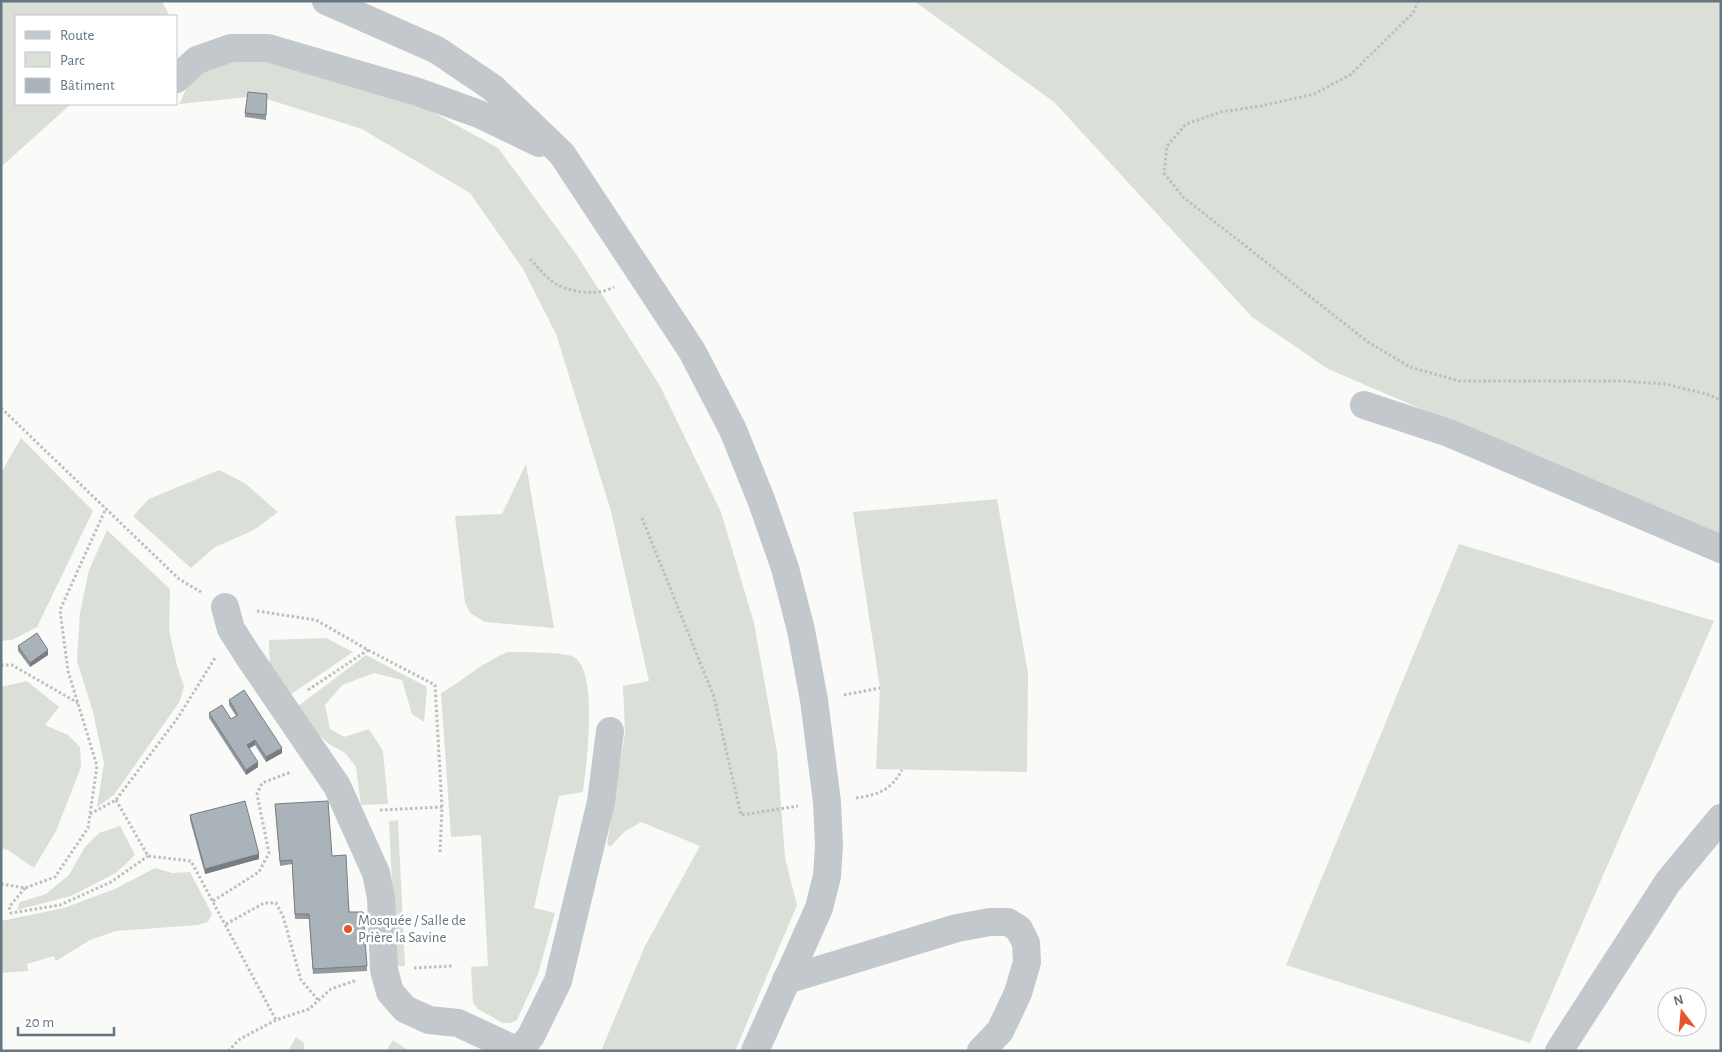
<svg xmlns="http://www.w3.org/2000/svg" width="1722" height="1052" font-family="'Alegreya Sans',sans-serif">
  <style>
    .green { fill: #dadfd7 }
    .lines { fill: none; stroke-linecap: round; stroke-linejoin: round }
    .path { stroke: #bbbfc2; stroke-width: 3; stroke-dasharray: 2.5 2.5; stroke-linecap: butt }
    .minor { stroke: #c3c8cc; stroke-width: 28 }
    .wall { fill: #929a9f }
    .shaded-wall { fill: #777d82 }
    .building { fill: #aab3b9; stroke: #777d82 }
    .poi-dot { fill: #e4572e; stroke: #fff; stroke-width: 2 }
    .labels { text-anchor: middle; dominant-baseline: central; stroke-width: 5; stroke-linejoin: round; paint-order: stroke }
    .poi-label { font-size: 15px; fill: #657683; stroke: #fff; text-anchor: start }
  </style>
  <rect width="100%" height="100%" fill="#fafaf8"/>
  <path class="green" d="M1 1H162L169 15 16 16V104H71L1 167Z
    M914 1H1721V537L1328 369 1252 317 1054 102Z
    M266 56 400 94 498 148 576 254 660 386 721 512 754 623 777 752 785 858 797 905 735 1051H601L645 946 700 846 641 822 624 832 611 846 607 845 625 733 623 686 649 681 611 511 556 334 523 269 470 193 362 129 267 99 248 97 179 104 192 77 223 60Z
    M21 438 93 511 37 627 12 640 1 641V473Z
    M526 464 554 628 485 622 470 613 465 603 455 516 502 514Z
    M219 470 246 484 278 512 254 530 215 547 191 568 133 516 149 499Z
    M997 499 1028 673 1027 772 876 769 880 688 853 512Z
    M107 530 170 589 169 630 177 666 184 686 180 701 114 795 97 807 104 763 93 712 77 661 80 613 89 570Z
    M1459 544 1714 621 1530 1043 1286 965Z
    M326 638 353 652 287 697 270 673 269 640Z
    M508 652C521 652 564 652 574 657 599 672 586 766 583 792L559 796 534 908 555 913 538 974 517 1020 510 1023H503L478 1009 473 1003 471 967 488 966 481 835 451 837 441 693C464 680 484 661 508 652Z
    M366 655 427 687 424 722 412 714 402 680 374 673 342 685 325 705 330 729 344 737 369 729 383 751 388 804 361 805 356 767 345 753 329 744 309 726 297 707Z
    M27 681 59 707 45 725 68 735 80 747 81 767 56 831 34 868 8 850 1 849V687Z
    M398 820 405 966H396L389 821Z
    M120 826 135 855 116 873 71 896 17 910 20 902 46 894 69 875 85 847 99 833Z
    M155 868 172 873 190 872 212 914 208 922 198 925 116 931 90 940 56 961 54 956 27 964 28 971 1 973V921L64 908 115 889Z
    M296 1037 304 1043V1051H288Z
    M393 1040 409 1051H386Z"/>
  <g class="lines">
    <path class="path" d="M1418 1 1413 13 1350 75 1314 94 1261 106 1221 112 1186 124 1167 146 1164 173 1183 197 1368 342 1410 367 1459 381H1622L1665 384 1706 394 1721 400
      M530 259C538 267 547 279 556 284 573 293 598 296 614 287
      M1 408 179 579 201 592
      M642 518 714 697 741 815 798 806
      M257 611 316 620 368 650 435 685 442 807 440 853
      M1 665H12L78 703
      M308 690 368 650
      M844 695 880 688
      M856 798C878 795 891 790 902 770
      M116 800 148 856 191 861 276 1020
      M380 810 442 807
      M90 814 116 800 177 719 215 658
      M1 884 25 888 55 877 88 828 97 766 68 671 60 610 106 508
      M25 888 9 907 11 913 60 905 111 882 148 856
      M213 901 259 872 269 853 257 794 262 783 291 772
      M226 924 264 903H276L283 916 301 980 319 1001
      M414 968 452 966
      M228 1051 240 1039 276 1020 309 1009 331 989 357 980"/>
    <path class="minor" d="M326 1 437 50 493 88 562 154 692 351 733 430 762 502 785 568 801 630 814 700 827 802 829 846 827 876 819 908 755 1051
      M176 79 197 60 231 48H268L418 92 479 114 539 143
      M1364 405 1449 433 1721 549
      M225 607 231 629 249 657 337 786 376 873 381 898 384 970 390 992 405 1009 429 1020 458 1023 518 1051
      M786 980 957 928 990 922H1008L1019 929 1026 943 1027 962 1018 993 1000 1031 981 1051
      M519 1051 531 1036 558 981 601 802 610 731
      M1559 1051 1668 882 1721 818"/>
  </g>
  <path class="wall" d="M267 94 266 120 245 117V113Z
    M18 646 48 655 30 667 18 651Z
    M229 700 282 753 266 762 255 745 249 748 258 767 246 775 209 718V713L231 719 236 716 229 705Z
    M275 804 332 856 367 966V971L313 974 309 919H295L292 864 280 866Z
    M190 815 259 859 205 874 190 820Z"/>
  <path class="shaded-wall" d="M48 650V655L30 667V663Z
    M255 740V745L247 750V745Z
    M282 748V753L266 762V757Z
    M258 762V767L246 775V770Z
    M259 854V859L205 874V869Z"/>
  <path class="building" d="M248 92 267 94 266 115 245 113Z
    M37 633 48 650 30 663 18 646Z
    M244 690 282 748 266 757 255 740 247 745 258 762 246 770 209 713 222 705 231 719 238 715 229 700Z
    M245 801 259 854 205 869 190 815Z
    M328 801 332 856 346 855 349 912H363L367 966 313 969 309 914H295L292 860 280 861 275 804Z"/>
  <circle class="poi-dot" cx="348" cy="929" r="5"/>
  <g class="labels">
    <g class="poi-label">
      <text x="358" y="920">Mosquée / Salle de<tspan x="358" dy="17">Prière la Savine</tspan></text>
    </g>
  </g>
  <rect width="1722" height="1052" fill="none" stroke="#657683" stroke-width="5"/>
  <rect x="15" y="15" width="162" height="90" fill="#ffffff" stroke="#c1c8cd"/>
  <rect x="25" y="31" width="25" height="8" fill="#c3c8cc" stroke="#c1c8cd"/>
  <text x="60" y="40" font-size="15" fill="#657683">Route</text>
  <rect x="25" y="52" width="25" height="15" fill="#dadfd7" stroke="#c1c8cd"/>
  <text x="60" y="65" font-size="15" fill="#657683">Parc</text>
  <rect x="25" y="78" width="25" height="15" fill="#aab3b9" stroke="#c1c8cd"/>
  <text x="60" y="90" font-size="15" fill="#657683">Bâtiment</text>
  <g transform="translate(1682 1012) rotate(344)"><circle r="24" fill="#ffffff" stroke="#c1c8cd"/>
  <path d="M0-4L9 19L0 12L-9 19Z" fill="#e4572e"/>
  <text y="-8" font-size="14" font-weight="bold" text-anchor="middle" fill="#657683">N</text>
  </g>
  <path d="M18 1027v8h96v-8" fill="none" stroke="#657683" stroke-width="2.5"/>
  <text x="25" y="1027" font-size="15" fill="#657683" stroke="#ffffff" stroke-width="4" paint-order="stroke">20 m</text>
</svg>
